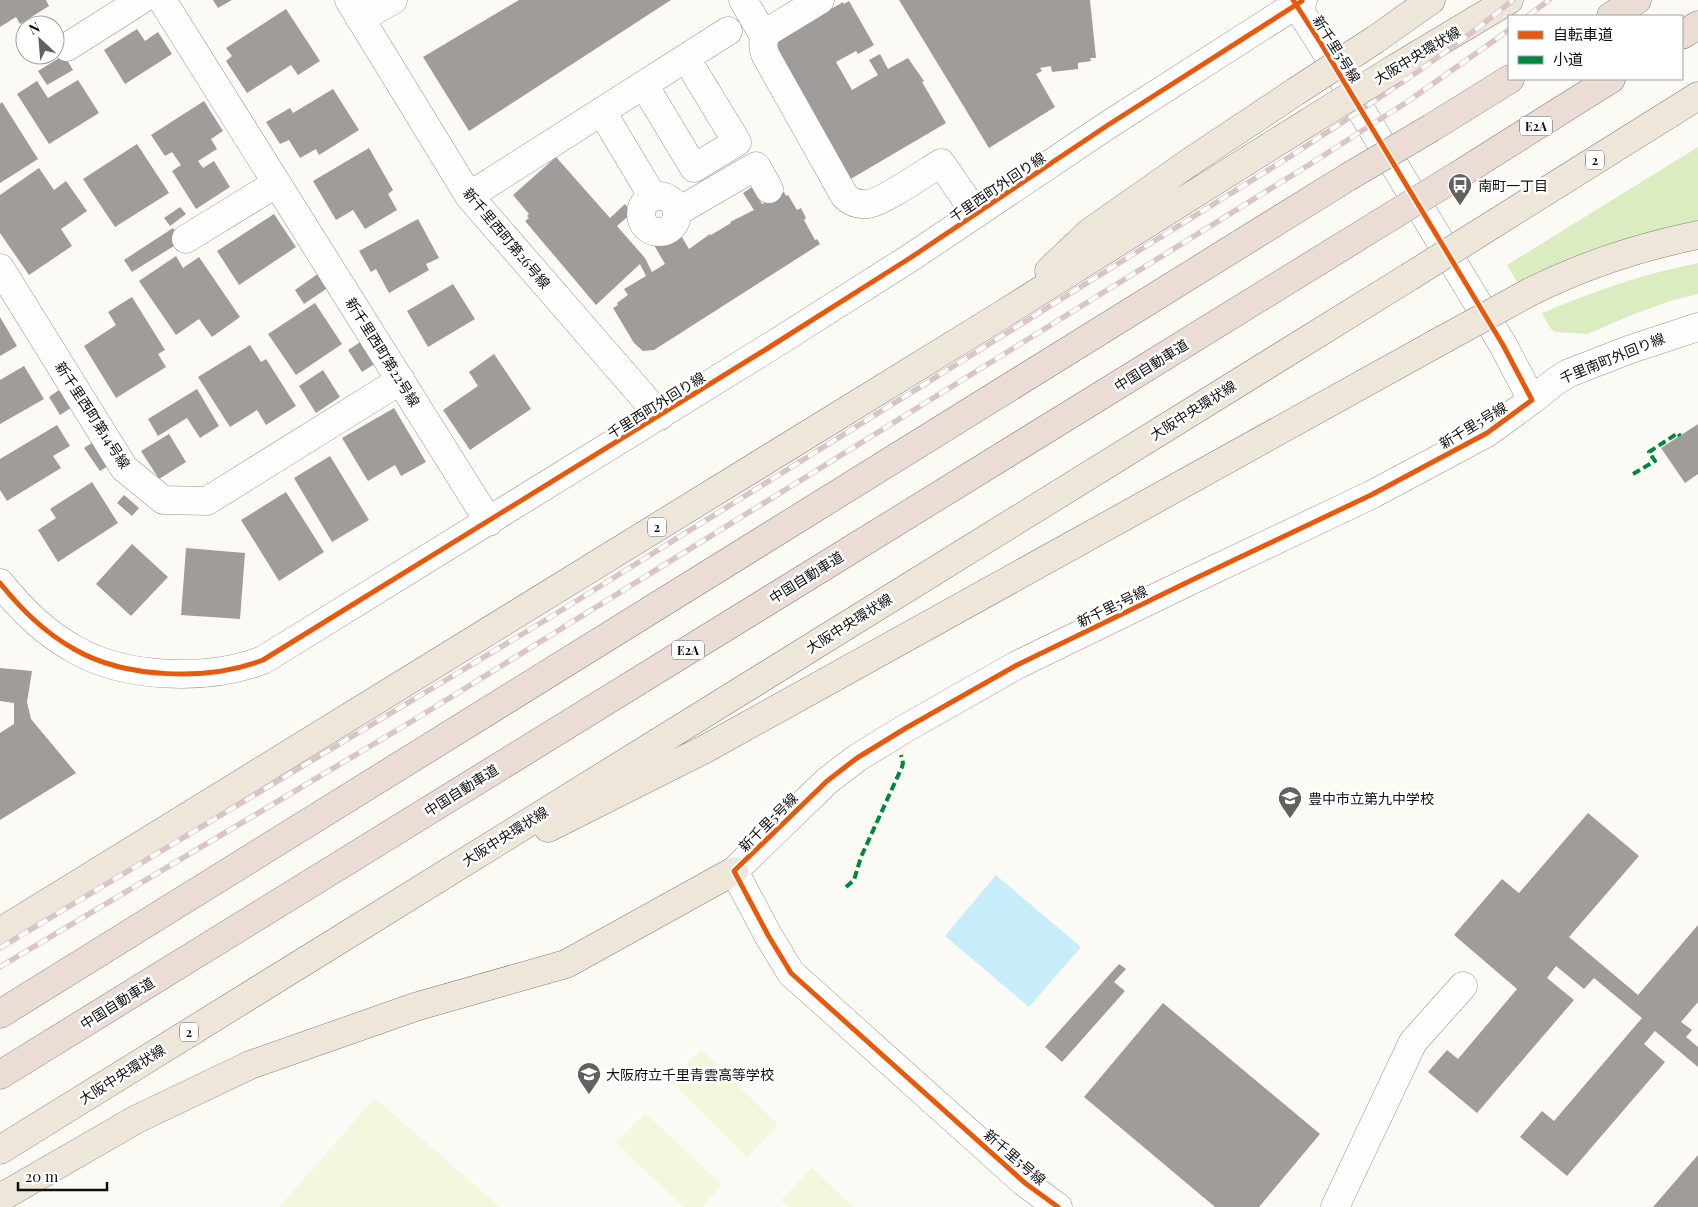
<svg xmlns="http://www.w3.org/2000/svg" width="1698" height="1207" font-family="'Playfair Display','Noto Sans JP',serif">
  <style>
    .forest { fill: #daecc0 }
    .pitch { fill: #f2f7dd }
    .water { fill: #c7edfa }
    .building { fill: #a09c9a }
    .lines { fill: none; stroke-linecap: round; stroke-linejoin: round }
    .minor-casing { stroke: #969593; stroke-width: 29 }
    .major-casing { stroke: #838280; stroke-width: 29 }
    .highway-casing { stroke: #838280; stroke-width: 29 }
    .minor { stroke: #fffefe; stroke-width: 28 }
    .major { stroke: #eee6d9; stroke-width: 28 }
    .highway { stroke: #ebddd6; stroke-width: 28 }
    .rail-casing { stroke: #dac4c7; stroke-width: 5.5 }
    .rail { stroke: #fff; stroke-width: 4; stroke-dasharray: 11; stroke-linecap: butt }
    .major-bridge-casing { stroke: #838280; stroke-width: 29; stroke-linecap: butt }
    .highway-bridge-casing { stroke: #838280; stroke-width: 29; stroke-linecap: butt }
    .major-bridge { stroke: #eee6d9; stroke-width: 28 }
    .highway-bridge { stroke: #ebddd6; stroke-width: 28 }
    .quiet { stroke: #00873e; stroke-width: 4; stroke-dasharray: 8 4; stroke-linecap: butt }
    .cycleway-casing { stroke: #fff; stroke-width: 8 }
    .cycleway { stroke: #e8590c; stroke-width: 5 }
    .labels { text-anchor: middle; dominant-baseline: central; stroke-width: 5; stroke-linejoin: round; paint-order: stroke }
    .shield { fill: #fff; stroke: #575757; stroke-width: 1 }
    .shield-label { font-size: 12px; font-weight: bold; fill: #0f0f0f }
    .street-label { font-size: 14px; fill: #0f0f0f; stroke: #fff }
    .poi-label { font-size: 14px; fill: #0f0f0f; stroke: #fff; text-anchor: start }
  </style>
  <rect width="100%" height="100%" fill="#fcfaf5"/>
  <path class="forest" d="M1698 147V223L1520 287 1507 265Z
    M1698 263V294L1670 301 1629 316 1588 334 1555 332 1550 328 1542 313C1593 291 1644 274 1698 263Z"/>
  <path class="pitch" d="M701 1049 778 1125 747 1157 670 1081Z
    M375 1098 500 1207H279Z
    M645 1113 722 1185 701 1207H684L616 1143Z
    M812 1168 853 1207H788L781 1200Z"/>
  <path class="water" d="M996 875 1081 947 1029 1007 945 936Z"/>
  <path class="building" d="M0 0H46L49 6 20 24 16 17 0 27Z
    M213 0H232L218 8Z
    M519 0H671L469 131 423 57Z
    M899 0H1090L1096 58H1090L1091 61 1078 63V69L1052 72 1051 66 1040 68 1042 71 1036 74 1055 107 989 148Z
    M849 1 874 45 858 54 856 51 836 62 852 90 878 75 869 60 880 54 888 69 908 58 924 81 922 82 946 123 849 180 772 44 843 2 844 4Z
    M286 9 320 61 298 75 291 65 247 93 226 61 232 56 226 48Z
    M137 29 145 41 158 32 172 54 125 84 104 50Z
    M64 55 73 70 47 85 38 71Z
    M78 80 99 113 49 144 17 94 37 81 48 98Z
    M333 89 359 130 319 155 316 149 300 158 289 140 280 144 266 122 290 108 293 113Z
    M204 101 223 131 211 139 217 149 198 161 203 168 214 161 230 187 196 209 172 171 181 165 172 152 165 156 151 135Z
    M2 102 38 159 0 183V104Z
    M137 144 169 193 115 227 83 179Z
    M369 148 393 190 388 194 397 210 365 229 353 210 336 220 313 181Z
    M556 157 610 218 625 204 632 213 617 226 645 258 652 272 665 264 654 245 679 232 689 249 710 234 711 235 731 223 730 222 754 210 743 193 752 187 762 204 784 192 786 196 788 195 797 210 801 208 806 218 804 220 815 240 817 239 820 244 654 350 643 351 634 343 613 308 618 305 617 303 628 295 624 289 646 276 640 264 596 305 525 221 529 218 527 216 529 214 513 195Z
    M39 168 54 190 66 181 87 211 61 229 72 246 29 275 0 233V195Z
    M180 207 186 214 170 226 164 218Z
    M274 214 296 247 239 285 217 251Z
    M418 219 439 258 426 264 429 270 389 293 376 269 371 272 359 251Z
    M173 228 182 241 132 272 124 260Z
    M176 256 183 268 199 257 240 317 212 337 199 319 176 335 139 281Z
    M319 273 329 287 304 304 295 290Z
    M453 284 475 319 428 347 407 311Z
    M132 297 165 350 158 354 166 367 116 398 84 346 116 325 108 312Z
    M315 303 342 344 296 375 268 334Z
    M0 317 17 346 0 356Z
    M362 341 376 363 362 372 348 350Z
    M250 345 261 362 266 359 296 406 266 425 257 410 230 427 198 377Z
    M494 354 531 409 470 450 443 410 478 386 469 372Z
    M24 366 44 399 0 424V380Z
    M323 370 340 397 316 413 299 386Z
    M197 389 219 426 200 438 187 418 158 436 148 419Z
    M59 390 71 408 60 415 49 397Z
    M394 408 426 462 401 476 395 465 368 481 342 438Z
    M1698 424V474L1685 483 1661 448Z
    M57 425 70 446 53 456 61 468 7 501 0 490V459Z
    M169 434 186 462 159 479 141 451Z
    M93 442 108 466 100 471 84 448Z
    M330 456 369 520 332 542 294 478Z
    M92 482 118 523 58 562 38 530 56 518 50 509Z
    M286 492 324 552 279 581 241 520Z
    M124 495 139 508 132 516 117 503Z
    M132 544 168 577 131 616 96 584Z
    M186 548 245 553 240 619 181 615Z
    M0 668 32 671 27 702 31 719 76 773 0 820V733L14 724V703L0 701Z
    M1588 813 1639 856 1569 937 1638 995 1698 925V1002L1681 1022 1692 1030 1686 1037 1698 1047V1067L1655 1031 1644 1044 1665 1062 1567 1176 1520 1137 1542 1111 1554 1121 1642 1018 1594 978 1584 989 1556 966 1547 978 1574 1000 1477 1113 1428 1072 1447 1050 1458 1059 1517 989 1454 935 1502 879 1519 893Z
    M1119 964 1126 969 1114 982 1125 991 1062 1062 1045 1047Z
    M1163 1003 1320 1134 1259 1207H1215L1084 1097Z
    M1698 1155V1207H1653Z"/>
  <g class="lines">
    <g class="minor-casing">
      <path id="minor" d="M162 0 489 522
        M349 0 469 196 660 416
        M743 0 764 36
        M820 0 769 31C762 39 762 47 766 56L844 195C850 202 858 205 868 204 883 202 926 172 941 163L976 214
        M360 19 393 0
        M67 47 141 0
        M644 85 694 168 737 142 695 73
        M602 112 653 197
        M641 214a18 18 0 1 1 36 0a18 18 0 1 1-36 0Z
        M469 196 728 31
        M677 212 756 166 769 189
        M186 239 277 183
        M0 268 124 468 163 500 207 501 401 380
        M1532 400 1556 381 1569 373 1631 349 1698 327
        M0 583C22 610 44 632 74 649 126 679 208 681 263 660L768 348 910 258 1108 125 1303 0
        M1058 1207 1025 1183 791 973 768 935 734 871 827 781 857 758 906 728 1017 665 1194 579 1371 495 1487 433 1532 400 1503 345 1320 42 1293 0
        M1335 1207 1413 1042 1463 986"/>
    </g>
    <g class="major-casing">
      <path id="major" d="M1376 39 1431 0
        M1394 69 1509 0
        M1492 225 1698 96
        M1049 271 1090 232 1187 164 1295 92
        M1530 292C1584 265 1639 247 1698 235
        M548 828 705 749 1444 339
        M0 932 1000 316 1312 120
        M0 1150 1409 277
        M0 1198 137 1119 250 1065 415 1007 566 964 734 871"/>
    </g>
    <g class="highway-casing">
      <path id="highway" d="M1611 16 1637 0
        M1682 35 1698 25
        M1431 128 1510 79
        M1460 174 1611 79
        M0 1014 1348 177
        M0 1075 1377 225"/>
    </g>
    <use href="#minor" class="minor"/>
    <use href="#major" class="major"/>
    <use href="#highway" class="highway"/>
    <g class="rail-casing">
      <path id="rail" d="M1528 16 1549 0
        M0 948 549 618 1294 154C1368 105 1444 57 1513 0
        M0 967 414 720 1304 168 1407 102 1509 30"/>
    </g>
    <use href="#rail" class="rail"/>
    <g class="major-bridge-casing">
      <path id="major-bridge" d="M1295 92 1376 39
        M1312 120 1394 69
        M1409 277 1492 225
        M1444 339 1530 292"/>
    </g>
    <g class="highway-bridge-casing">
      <path id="highway-bridge" d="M1348 177 1431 128
        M1377 225 1460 174"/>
    </g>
    <use href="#major-bridge" class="major-bridge"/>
    <use href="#highway-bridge" class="highway-bridge"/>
    <path class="quiet" d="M1633 474 1655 461 1649 452 1678 433 1680 436
      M846 887 854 880 861 857 902 767 903 763 901 755"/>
    <g class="cycleway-casing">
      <path id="cycleway" d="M0 583C22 610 44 632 74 649 126 679 208 681 263 660L768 348 910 258 1108 125 1302 1
        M1058 1207 1025 1183 791 973 768 935 734 871 827 781 857 758 906 728 1017 665 1194 579 1371 495 1487 433 1532 400 1503 345 1320 42 1293 0"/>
    </g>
    <use href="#cycleway" class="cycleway"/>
  </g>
  <defs>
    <g id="bus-pin" transform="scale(1.25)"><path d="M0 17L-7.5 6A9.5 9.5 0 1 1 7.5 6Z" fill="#626160" stroke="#fff"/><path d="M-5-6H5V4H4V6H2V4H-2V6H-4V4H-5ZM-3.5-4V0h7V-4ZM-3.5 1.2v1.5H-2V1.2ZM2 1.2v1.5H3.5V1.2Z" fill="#fff"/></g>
    <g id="school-pin" transform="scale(1.25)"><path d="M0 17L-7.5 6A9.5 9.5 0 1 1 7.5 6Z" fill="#626160" stroke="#fff"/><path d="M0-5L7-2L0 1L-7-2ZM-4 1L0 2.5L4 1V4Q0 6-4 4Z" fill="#fff"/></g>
  </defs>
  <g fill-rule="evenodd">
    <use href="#bus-pin" x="1460" y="185"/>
    <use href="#school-pin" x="1290" y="798"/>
    <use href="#school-pin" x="589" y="1074"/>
  </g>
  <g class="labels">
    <g class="shield">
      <rect x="1520" y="116.5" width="32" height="19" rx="4"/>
      <rect x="1586" y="150.5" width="18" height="19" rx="4"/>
      <rect x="648" y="517.5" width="18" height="19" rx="4"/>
      <rect x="672" y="640.5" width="32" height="19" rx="4"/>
      <rect x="180" y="1022.5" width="18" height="19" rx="4"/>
    </g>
    <g class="shield-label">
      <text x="1536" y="126">E2A</text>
      <text x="1595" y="160">2</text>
      <text x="657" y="527">2</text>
      <text x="688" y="650">E2A</text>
      <text x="189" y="1032">2</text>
    </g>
    <g class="street-label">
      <text transform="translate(1337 49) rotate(58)">新千里5号線</text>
      <text transform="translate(1417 55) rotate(-31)">大阪中央環状線</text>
      <text transform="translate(997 187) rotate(-34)">千里西町外回り線</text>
      <text transform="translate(507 238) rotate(50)">新千里西町第26号線</text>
      <text transform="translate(383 352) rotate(58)">新千里西町第22号線</text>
      <text transform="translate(1612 358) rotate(-22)">千里南町外回り線</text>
      <text transform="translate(1151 365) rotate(-32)">中国自動車道</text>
      <text transform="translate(656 405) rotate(-32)">千里西町外回り線</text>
      <text transform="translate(1193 410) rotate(-32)">大阪中央環状線</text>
      <text transform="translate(93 415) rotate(57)">新千里西町第14号線</text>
      <text transform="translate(1473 425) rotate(-31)">新千里5号線</text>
      <text transform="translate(806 577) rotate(-32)">中国自動車道</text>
      <text transform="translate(1112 606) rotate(-26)">新千里5号線</text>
      <text transform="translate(849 623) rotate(-32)">大阪中央環状線</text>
      <text transform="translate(461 790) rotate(-32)">中国自動車道</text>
      <text transform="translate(768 822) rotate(-45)">新千里5号線</text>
      <text transform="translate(505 836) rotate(-32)">大阪中央環状線</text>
      <text transform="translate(117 1003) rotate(-32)">中国自動車道</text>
      <text transform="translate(122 1074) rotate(-32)">大阪中央環状線</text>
      <text transform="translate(1015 1157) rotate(41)">新千里5号線</text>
    </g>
    <g class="poi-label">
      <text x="1478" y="185">南町一丁目</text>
      <text x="1308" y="798">豊中市立第九中学校</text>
      <text x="606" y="1074">大阪府立千里青雲高等学校</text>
    </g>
  </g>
  <rect x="1508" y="15" width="175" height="65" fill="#ffffff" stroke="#9f9f9f"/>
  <rect x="1518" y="31" width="25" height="8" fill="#e8590c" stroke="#9f9f9f"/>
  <text x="1553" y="40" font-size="15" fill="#0f0f0f">自転車道</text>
  <rect x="1518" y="56" width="25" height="8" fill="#00873e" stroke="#9f9f9f"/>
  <text x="1553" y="65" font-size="15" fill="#0f0f0f">小道</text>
  <g transform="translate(40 40) rotate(334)"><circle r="24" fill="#ffffff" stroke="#9f9f9f"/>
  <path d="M0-4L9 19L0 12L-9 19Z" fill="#626160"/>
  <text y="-8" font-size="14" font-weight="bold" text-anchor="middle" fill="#0f0f0f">N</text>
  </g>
  <path d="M18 1182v8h89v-8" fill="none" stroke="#0f0f0f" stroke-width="2.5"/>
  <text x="25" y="1182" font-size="15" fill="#0f0f0f" stroke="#ffffff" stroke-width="4" paint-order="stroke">20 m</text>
</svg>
